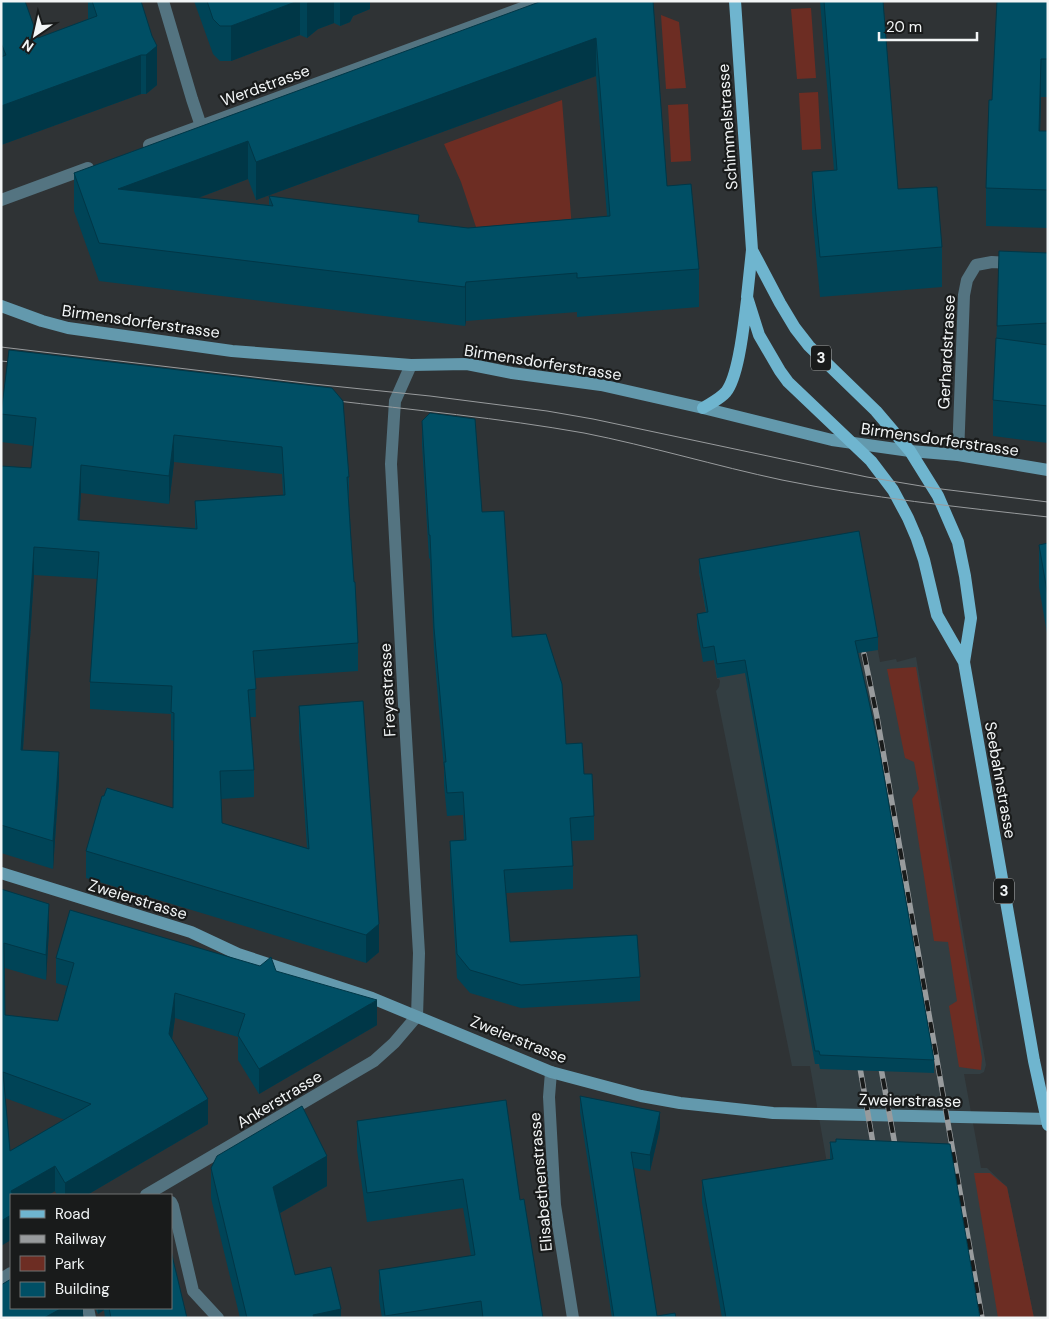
<svg xmlns="http://www.w3.org/2000/svg" width="1049" height="1319" font-family="'DM Sans',sans-serif">
<style>
.built{fill:#333e42}
.green{fill:#6d2d23}
.lines{fill:none;stroke-linecap:round;stroke-linejoin:round}
.street{stroke:#547481;stroke-width:12}
.secondary{stroke:#6399ad;stroke-width:12}
.primary{stroke:#6fb5cf;stroke-width:12}
.tram{stroke:#989b9d;stroke-width:1}
.rail-casing{stroke:#989b9d;stroke-width:5.5}
.rail{stroke:#191b1b;stroke-width:4;stroke-dasharray:11;stroke-linecap:butt}
.wall{fill:#004457;fill-rule:evenodd}
.shaded-wall{fill:#003747}
.building{fill:#004f65;stroke:#003747;fill-rule:evenodd}
.labels{text-anchor:middle;stroke-width:4.5;stroke-linejoin:round;paint-order:stroke}
.shield{fill:#191b1b;stroke:#b1b4b4;stroke-width:1}
.shield-label{font-size:15px;font-weight:bold;fill:#f2f5f6}
.street-label{font-size:16px;fill:#f2f5f6;stroke:#191b1b}
</style>
<rect width="100%" height="100%" fill="#2f3335"/>
<path class="built" d="M 859,545 L 880,662 L 896,659 L 897,662 L 916,657 L 986,1065 L 984,1072 L 980,1074 L 964,1074 L 979,1156 L 981,1168 L 987,1168 L 1007,1187 L 1034,1318 L 854,1318 L 810,1066 L 792,1066 L 716,691 L 719,687 L 720,681 L 719,679 L 717,679 L 699,573 Z"/>
<path class="green" d="M 811,8 L 816,78 L 797,79 L 791,9 Z
M 661,15 L 679,22 L 686,88 L 666,89 Z
M 818,92 L 821,149 L 802,150 L 799,93 Z
M 562,100 L 573,242 L 484,251 L 461,182 L 444,144 Z
M 688,104 L 691,161 L 671,162 L 668,105 Z
M 916,667 L 982,1058 L 981,1070 L 959,1067 L 949,1006 L 957,1001 L 948,942 L 934,941 L 912,799 L 919,789 L 914,762 L 905,758 L 887,669 Z
M 974,1173 L 990,1173 L 1007,1187 L 1034,1318 L 998,1318 Z"/>
<g class="lines">
<path class="street" d="M 163,1 L 192,99 L 201,126
M 149,145 L 541,1
M 1,200 L 88,168
M 958,455 L 964,295 L 967,280 L 976,265 L 992,262 L 1048,265
M 551,1072 L 549,1097 L 555,1205 L 573,1318
M 146,1195 L 374,1061 L 394,1043 L 417,1016 L 419,953 L 404,704 L 391,464 L 395,401 L 411,365
M 171,1202 L 173,1206 L 193,1291 L 218,1318
M 1,1279 L 11,1273
M 88,1308 L 90,1318"/>
<path class="secondary" d="M 1,306 L 42,321 L 68,328 L 232,351 L 411,365 L 467,364 L 512,373 L 601,385 L 703,408 L 832,440 L 910,451 L 958,455 L 1048,470
M 1,873 L 191,932 L 238,954 L 372,998 L 551,1072 L 641,1096 L 680,1103 L 773,1113 L 1048,1119"/>
<path class="primary" d="M 735,1 L 752,250 L 747,297 L 759,335 L 780,371 L 788,382 L 871,461 L 893,490 L 908,518 L 917,539 L 924,560 L 937,615 L 964,662
M 752,250 L 780,303 L 795,328 L 809,346 L 876,411 L 910,451 L 938,496 L 958,542 L 965,576 L 971,618 L 964,662 L 1034,1061 L 1048,1125
M 703,408 C 711,403 720,399 726,392 C 739,376 744,322 747,300"/>
<path class="tram" d="M 1,347 L 313,384 L 430,396 L 547,411 L 593,419 L 867,477 L 933,488 L 1048,502
M 1,361 L 21,363
M 329,400 C 414,410 499,418 584,433 C 650,446 716,466 782,480 C 870,498 959,507 1048,517"/>
<g class="rail-casing">
<path id="rail" d="M 864,654 L 877,717 L 982,1318
M 858,1056 L 875,1155
M 879,1057 L 897,1156"/>
</g>
<use href="#rail" class="rail"/>
</g>
<path class="wall" d="M 1,1 L 38,38 L 88,19 L 88,1 L 141,1 L 157,85 L 146,94 L 141,94 L 1,145 Z
M 194,1 L 370,1 L 370,9 L 353,16 L 350,22 L 340,26 L 334,23 L 318,29 L 307,38 L 300,35 L 231,61 L 220,61 L 213,54 Z
M 653,1 L 667,186 L 699,269 L 699,307 L 577,317 L 577,312 L 466,321 L 465,326 L 99,281 L 74,211 L 74,173 ZM 596,76 L 607,216 L 468,228 L 419,222 L 269,196 L 269,205 L 198,198 L 248,179 L 256,200 Z
M 820,1 L 883,1 L 898,189 L 942,247 L 942,287 L 820,297 L 812,212 L 812,172 L 834,170 Z
M 1048,1 L 1048,97 L 1041,97 L 1040,131 L 1048,131 L 1048,228 L 986,226 L 986,188 L 992,100 Z
M 1048,253 L 1048,443 L 993,436 L 993,400 L 997,326 Z
M 332,388 L 349,477 L 349,504 L 358,643 L 358,671 L 255,678 L 256,717 L 250,717 L 254,770 L 254,797 L 221,799 L 222,823 L 307,848 L 299,734 L 299,706 L 379,952 L 366,963 L 86,878 L 86,851 L 173,808 L 174,741 L 171,740 L 171,714 L 90,709 L 90,682 L 97,579 L 34,575 L 23,750 L 59,780 L 53,869 L 1,853 L 1,466 L 31,468 L 33,446 L 1,442 L 1,414 ZM 174,462 L 282,474 L 283,495 L 195,501 L 195,528 L 79,520 L 81,493 L 169,504 Z
M 422,421 L 482,512 L 512,637 L 566,744 L 584,774 L 594,816 L 594,840 L 572,841 L 573,866 L 573,889 L 506,893 L 510,942 L 640,977 L 640,1001 L 521,1008 L 470,993 L 457,978 L 450,865 L 450,841 L 464,841 L 463,815 L 447,816 L 444,785 L 444,769 L 434,651 L 430,559 L 429,558 L 422,445 Z
M 1048,543 L 1048,639 L 1039,587 L 1039,545 Z
M 699,559 L 878,637 L 878,650 L 858,653 L 934,1060 L 934,1073 L 820,1069 L 819,1064 L 815,1064 L 745,673 L 717,678 L 714,660 L 703,662 L 697,627 L 697,614 L 706,612 L 699,572 Z
M 1,889 L 49,929 L 46,980 L 5,968 L 5,1015 L 58,1021 L 67,986 L 56,983 L 56,958 L 276,971 L 377,1025 L 259,1094 L 238,1060 L 238,1037 L 175,1018 L 172,1039 L 208,1124 L 87,1195 L 57,1195 L 55,1191 L 48,1195 L 11,1195 L 1,1246 ZM 5,1098 L 65,1120 L 10,1151 Z
M 580,1096 L 660,1128 L 650,1171 L 634,1168 L 657,1316 L 676,1318 L 612,1318 L 580,1112 Z
M 357,1121 L 520,1200 L 543,1318 L 382,1318 L 379,1299 L 379,1270 L 471,1256 L 463,1208 L 367,1222 L 357,1150 Z
M 830,1142 L 980,1318 L 722,1318 L 702,1202 L 702,1180 L 830,1159 Z
M 211,1168 L 327,1186 L 280,1213 L 295,1275 L 341,1318 L 240,1318 L 211,1198 Z
M 95,1308 L 171,1308 L 187,1318 L 105,1318 L 104,1310 L 98,1314 Z"/>
<path class="shaded-wall" d="M 298,1 L 300,1 L 300,35 L 231,61 L 231,26 Z
M 309,1 L 334,1 L 334,23 L 318,29 L 307,38 L 307,3 Z
M 340,1 L 370,1 L 370,9 L 353,16 L 350,22 L 340,26 Z
M 596,38 L 596,76 L 256,200 L 256,162 Z
M 157,46 L 157,85 L 146,94 L 146,55 Z
M 141,55 L 141,94 L 1,145 L 1,106 Z
M 1041,59 L 1041,97 L 1039,169 L 1039,131 Z
M 248,141 L 248,179 L 118,228 L 118,189 Z
M 466,282 L 466,321 L 465,326 L 465,287 Z
M 174,435 L 174,462 L 169,504 L 169,476 Z
M 81,465 L 81,493 L 78,547 L 78,520 Z
M 34,547 L 34,575 L 21,778 L 21,750 Z
M 59,752 L 59,780 L 53,869 L 53,841 Z
M 49,904 L 49,929 L 46,980 L 46,955 Z
M 379,924 L 379,952 L 366,963 L 366,935 Z
M 175,993 L 175,1018 L 169,1060 L 169,1034 Z
M 377,1000 L 377,1025 L 259,1094 L 259,1069 Z
M 208,1099 L 208,1124 L 87,1195 L 65,1195 L 65,1183 Z
M 660,1112 L 660,1128 L 650,1171 L 650,1155 Z
M 327,1156 L 327,1186 L 273,1217 L 273,1187 Z
M 55,1166 L 55,1191 L 48,1195 L 11,1195 L 11,1240 L 1,1246 L 1,1221 L 11,1191 Z
M 62,1308 L 83,1308 L 83,1318 L 44,1318 Z
M 98,1308 L 104,1308 L 104,1310 L 98,1314 Z
M 341,1309 L 341,1318 L 313,1318 L 313,1315 Z"/>
<path class="building" d="M 1,1 L 25,1 L 38,38 L 97,16 L 92,1 L 141,1 L 152,36 L 157,46 L 146,55 L 141,55 L 1,106 L 1,57 L 6,55 L 1,43 Z
M 207,1 L 298,1 L 231,26 L 220,26 L 213,19 Z
M 542,1 L 653,1 L 667,186 L 691,184 L 699,269 L 577,278 L 577,273 L 466,282 L 465,287 L 99,243 L 74,173 ZM 596,38 L 610,216 L 468,228 L 418,222 L 419,215 L 269,196 L 273,206 L 118,189 L 248,141 L 256,162 Z
M 824,1 L 883,1 L 898,189 L 937,187 L 942,247 L 820,257 L 812,172 L 837,170 Z
M 997,1 L 1048,1 L 1048,59 L 1041,59 L 1039,131 L 1048,131 L 1048,190 L 986,188 L 989,100 L 992,100 Z
M 999,251 L 1048,253 L 1048,323 L 997,326 Z
M 996,338 L 1048,345 L 1048,406 L 993,400 Z
M 9,350 L 332,388 L 343,401 L 349,477 L 347,477 L 351,540 L 354,582 L 355,582 L 358,643 L 253,651 L 256,689 L 248,690 L 254,770 L 220,771 L 222,823 L 309,849 L 299,706 L 363,701 L 379,924 L 366,935 L 86,851 L 102,796 L 104,796 L 107,788 L 173,808 L 174,713 L 171,712 L 172,686 L 90,682 L 99,552 L 34,547 L 21,750 L 59,752 L 53,841 L 1,825 L 1,466 L 31,468 L 36,418 L 1,414 ZM 174,435 L 282,447 L 285,495 L 195,501 L 197,529 L 78,520 L 81,465 L 169,476 Z
M 430,413 L 475,419 L 482,512 L 504,511 L 512,637 L 546,634 L 562,684 L 566,744 L 582,743 L 584,774 L 592,774 L 594,816 L 570,818 L 573,866 L 504,870 L 510,942 L 637,935 L 640,977 L 521,985 L 470,970 L 457,954 L 450,841 L 466,840 L 463,792 L 447,793 L 444,762 L 446,762 L 434,628 L 430,535 L 429,535 L 422,421 Z
M 859,531 L 878,637 L 855,641 L 868,697 L 879,748 L 934,1060 L 820,1055 L 819,1051 L 815,1051 L 745,660 L 717,664 L 714,646 L 703,648 L 697,614 L 708,612 L 699,559 Z
M 1048,543 L 1048,597 L 1039,545 Z
M 1,889 L 49,904 L 46,955 L 4,943 L 5,1015 L 58,1021 L 74,963 L 56,958 L 70,910 L 260,966 L 271,957 L 276,971 L 377,1000 L 259,1069 L 238,1035 L 245,1014 L 175,993 L 169,1034 L 208,1099 L 65,1183 L 55,1166 L 11,1191 L 13,1195 L 11,1195 L 11,1215 L 1,1221 ZM 3,1072 L 91,1104 L 10,1151 Z
M 580,1096 L 660,1112 L 650,1155 L 631,1152 L 657,1316 L 675,1313 L 676,1318 L 614,1318 Z
M 506,1100 L 520,1200 L 524,1199 L 543,1318 L 483,1318 L 481,1301 L 385,1316 L 379,1270 L 475,1255 L 463,1179 L 367,1193 L 357,1121 Z
M 302,1106 L 327,1156 L 273,1187 L 295,1275 L 331,1267 L 341,1309 L 313,1315 L 314,1318 L 247,1318 L 211,1168 L 217,1156 Z
M 836,1139 L 950,1144 L 980,1318 L 726,1318 L 702,1180 L 833,1159 L 830,1142 L 836,1142 Z
M 171,1251 L 187,1318 L 111,1318 L 109,1308 L 171,1308 Z
M 11,1279 L 11,1308 L 62,1308 L 44,1318 L 1,1318 L 1,1285 Z"/>
<g class="labels">
<g class="shield">
<rect x="811" y="345.5" width="20" height="25" rx="4"/>
<rect x="994" y="878.5" width="20" height="25" rx="4"/>
</g>
<g class="shield-label">
<text x="821" y="363">3</text>
<text x="1004" y="896">3</text>
</g>
<g class="street-label">
<text transform="translate(265 85) rotate(-20)" y="6">Werdstrasse</text>
<text transform="translate(727 127) rotate(-94)" y="6">Schimmelstrasse</text>
<text transform="translate(141 321) rotate(8)" y="6">Birmensdorferstrasse</text>
<text transform="translate(946 352) rotate(-87)" y="6">Gerhardstrasse</text>
<text transform="translate(543 362) rotate(9)" y="6">Birmensdorferstrasse</text>
<text transform="translate(940 439) rotate(8)" y="6">Birmensdorferstrasse</text>
<text transform="translate(387 690) rotate(-93)" y="6">Freyastrasse</text>
<text transform="translate(1001 780) rotate(80)" y="6">Seebahnstrasse</text>
<text transform="translate(138 899) rotate(17)" y="6">Zweierstrasse</text>
<text transform="translate(519 1039) rotate(22)" y="6">Zweierstrasse</text>
<text transform="translate(279 1099) rotate(-31)" y="6">Ankerstrasse</text>
<text transform="translate(910 1100) rotate(1)" y="6">Zweierstrasse</text>
<text transform="translate(540 1182) rotate(-95)" y="6">Elisabethenstrasse</text>
</g>
</g>
<rect width="1049" height="1319" fill="none" stroke="#f2f5f6" stroke-width="5"/>
<rect x="10" y="1194" width="162" height="115" fill="#191b1b" stroke="#707273"/>
<rect x="20" y="1210" width="25" height="8" fill="#6fb5cf" stroke="#707273"/>
<text x="55" y="1219" font-size="15" fill="#f2f5f6">Road</text>
<rect x="20" y="1235" width="25" height="8" fill="#989b9d" stroke="#707273"/>
<text x="55" y="1244" font-size="15" fill="#f2f5f6">Railway</text>
<rect x="20" y="1256" width="25" height="15" fill="#6d2d23" stroke="#707273"/>
<text x="55" y="1269" font-size="15" fill="#f2f5f6">Park</text>
<rect x="20" y="1282" width="25" height="15" fill="#004f65" stroke="#707273"/>
<text x="55" y="1294" font-size="15" fill="#f2f5f6">Building</text>
<g transform="translate(35 35) rotate(214)" stroke="#191b1b" stroke-width="4" paint-order="stroke">
<path d="M0-4L9 19L0 12L-9 19Z" fill="#f2f5f6"/>
<text y="-8" font-size="14" font-weight="bold" text-anchor="middle" fill="#f2f5f6">N</text>
</g>
<path d="M879 32v8h98v-8" fill="none" stroke="#f2f5f6" stroke-width="2.5"/>
<text x="886" y="32" font-size="15" fill="#f2f5f6" stroke="#191b1b" stroke-width="4" paint-order="stroke">20 m</text>
</svg>
